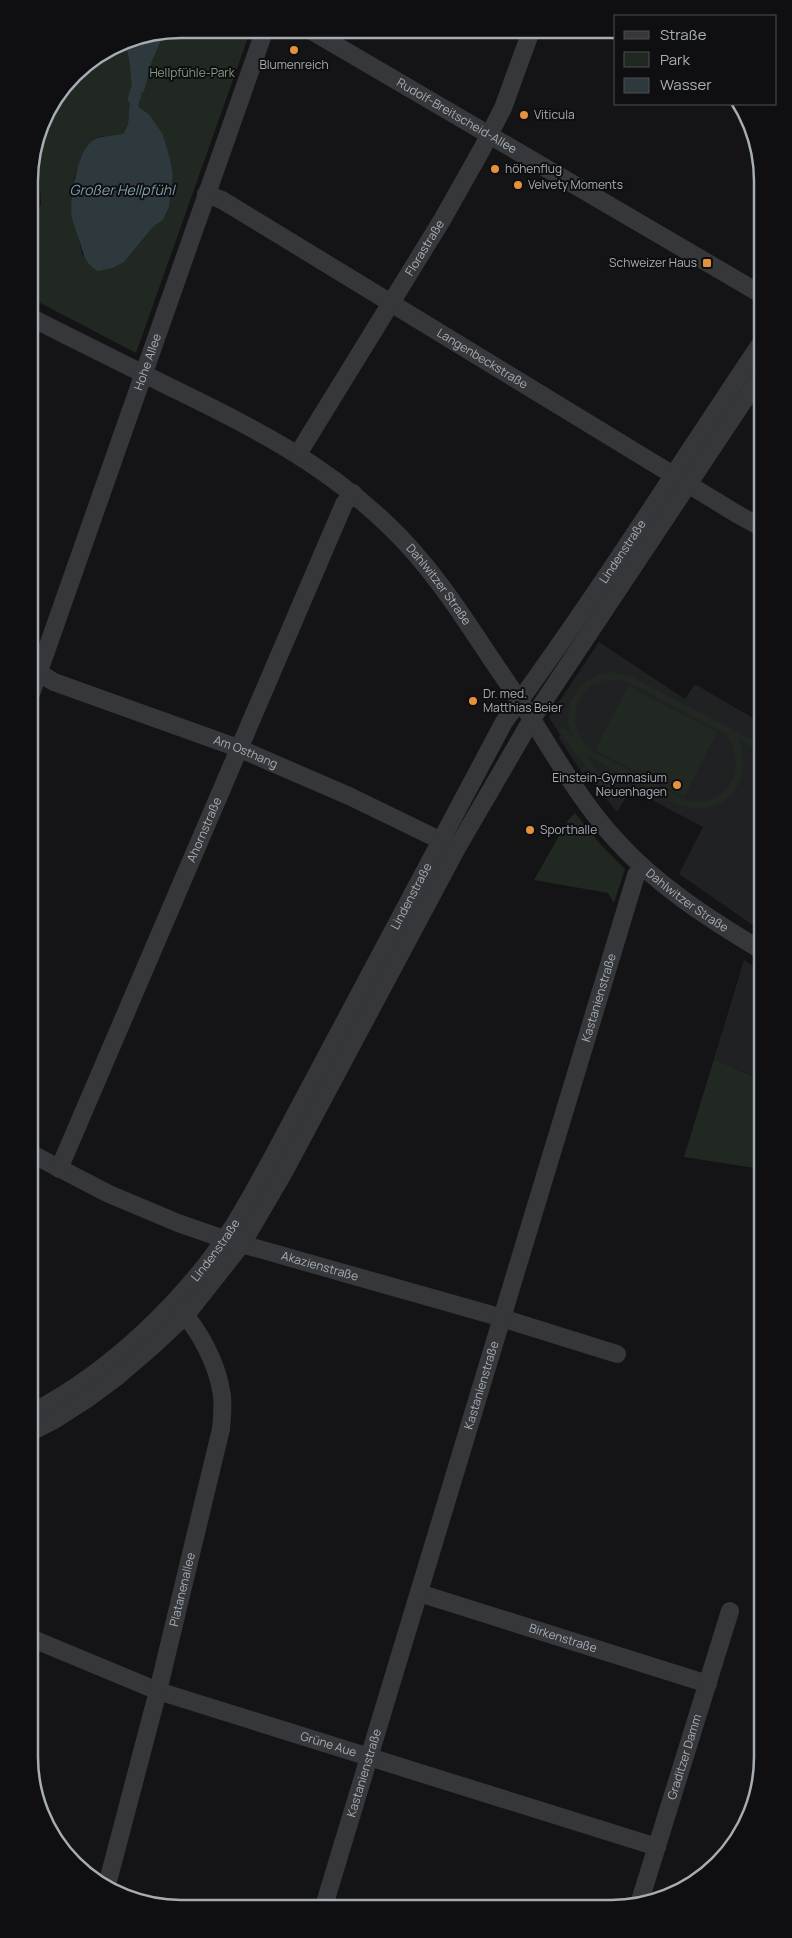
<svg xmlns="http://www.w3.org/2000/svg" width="792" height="1938" font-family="Manrope,sans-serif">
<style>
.built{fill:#202123}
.green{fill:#212821;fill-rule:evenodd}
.water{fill:#2e393d}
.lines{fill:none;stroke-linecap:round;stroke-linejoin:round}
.canal{stroke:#2e393d;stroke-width:12}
.minor{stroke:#35373a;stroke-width:18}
.poi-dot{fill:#e4923e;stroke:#0f0f11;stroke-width:2}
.labels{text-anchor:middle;stroke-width:4;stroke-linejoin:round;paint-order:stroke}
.poi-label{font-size:12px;fill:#a7adb5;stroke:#0f0f11;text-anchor:start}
.park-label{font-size:12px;fill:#829f7f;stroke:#0f0f11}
.street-label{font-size:12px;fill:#a7adb5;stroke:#0f0f11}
.water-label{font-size:14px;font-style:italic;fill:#809fae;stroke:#0f0f11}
.rim{fill:none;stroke:#a7adb5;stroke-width:2.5}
</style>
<rect width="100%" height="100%" fill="#141416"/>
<path class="built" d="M 599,642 L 685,699 L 695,684 L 758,721 L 760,719 L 760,930 L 679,874 L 703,827 L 631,789 L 617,812 L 585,772 L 582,773 L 559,738 L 560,735 L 549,717 Z
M 744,960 L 761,971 L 761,1080 L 714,1059 Z"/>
<path class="green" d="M 181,29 L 251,29 L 136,353 L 29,297 L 29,230 L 41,204 L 38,152 L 35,150 L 44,114 L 80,67 L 125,40 L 130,66 L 132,90 L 144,92 L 152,61 L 165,32 ZM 130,100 L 149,114 L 173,175 L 169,207 L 163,220 L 153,227 L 124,262 L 82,255 L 79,238 L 74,177 L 87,146 L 94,139 L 102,136 L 117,136 L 124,133 L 128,124 Z
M 611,672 L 632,677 L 760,744 L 760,751 L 738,739 C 745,757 746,774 735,790 C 725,804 708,811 691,808 C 678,806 665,797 653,791 C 630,779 607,767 585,754 L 607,785 L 610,784 L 619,795 L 611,801 L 559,731 L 564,727 L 572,736 C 559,705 580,676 611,672 ZM 608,680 L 626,681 L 726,734 C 750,768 727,812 684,799 L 592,751 L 582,741 L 575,724 L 577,703 L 586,690 L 593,684 Z
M 628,686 L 717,732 L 684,797 L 595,750 Z
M 575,813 L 602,846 L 625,869 L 614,903 L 608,893 L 534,880 L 568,820 Z
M 714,1059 L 761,1080 L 761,1169 L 684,1157 Z"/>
<path class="water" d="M 165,32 L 152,61 L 144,92 L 132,91 L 130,66 L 125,40 Z
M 130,99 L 138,99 L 139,107 L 149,114 L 163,135 L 170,159 L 173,175 L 169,207 L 163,220 L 153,227 L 124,262 L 112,268 L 98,271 C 83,263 83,250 78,236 C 76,230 73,224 72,217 C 69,201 77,156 89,144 C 99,133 112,138 124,133 L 128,124 Z"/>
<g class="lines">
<path class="canal" d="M 134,99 L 136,91"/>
<g class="minor">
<path id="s1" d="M 310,30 L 759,293"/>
<path id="s2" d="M 206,194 L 222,200 L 737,514 L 759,526"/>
<path id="s3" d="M 30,317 C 77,341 124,364 172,388 C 251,426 325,464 389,526 C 427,562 457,607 486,651 C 501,674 518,697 533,721 C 558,761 583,804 615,839 C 655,884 709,919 761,950"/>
<path id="s4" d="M 298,454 L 442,220 L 482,149 L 503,108 L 531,31"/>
<path id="s5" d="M 31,668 L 54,682 L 238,748 L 349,796 L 452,846"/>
<path id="s6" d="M 31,694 L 265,29"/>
<path id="s7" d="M 32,1154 L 109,1194 L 178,1223 L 224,1239 L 492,1315 L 617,1354"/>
<path id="s8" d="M 59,1169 L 344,504 L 353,493"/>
<path id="s9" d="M 33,1412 C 111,1371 186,1300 234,1225 C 247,1204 258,1183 270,1162 L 504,722 C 594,600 675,471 759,346"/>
<path d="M 33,1431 L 56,1419 L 87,1399 L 118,1376 L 154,1345 L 186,1315 L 242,1244 L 283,1174 L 457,848 L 532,719 L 759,378"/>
<path id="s10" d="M 419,1593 L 708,1684"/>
<path id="s11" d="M 33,1639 L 158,1691 L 657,1847"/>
<path id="s12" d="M 107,1885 L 158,1691 L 221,1429 C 222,1416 224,1403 221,1390 C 216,1361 199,1330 179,1308"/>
<path id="s13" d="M 639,1904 L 730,1611"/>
<path id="s14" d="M 324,1906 L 633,885 L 636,875 L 643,867"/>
</g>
</g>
<g class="poi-dot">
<circle cx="294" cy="50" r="5"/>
<circle cx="524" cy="115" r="5"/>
<circle cx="495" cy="169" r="5"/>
<circle cx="518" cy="185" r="5"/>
<rect x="702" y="258" width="10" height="10" rx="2.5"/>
<circle cx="473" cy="701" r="5"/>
<circle cx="677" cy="785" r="5"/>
<circle cx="530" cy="830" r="5"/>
</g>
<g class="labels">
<g class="poi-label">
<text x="294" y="69" text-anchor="middle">Blumenreich</text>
<text x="534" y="119">Viticula</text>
<text x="505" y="173">höhenflug</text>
<text x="528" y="189">Velvety Moments</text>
<text x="697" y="267" text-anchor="end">Schweizer Haus</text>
<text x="483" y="698">Dr. med.<tspan x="483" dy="14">Matthias Beier</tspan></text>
<text x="667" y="782" text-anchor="end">Einstein-Gymnasium<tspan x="667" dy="14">Neuenhagen</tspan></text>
<text x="540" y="834">Sporthalle</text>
</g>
<g class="park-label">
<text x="192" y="77">Hellpfühle-Park</text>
</g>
<g class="street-label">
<text dy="4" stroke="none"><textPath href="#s1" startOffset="170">Rudolf-Breitscheid-Allee</textPath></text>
<text dy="4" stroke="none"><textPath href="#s4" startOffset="242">Florastraße</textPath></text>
<text dy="4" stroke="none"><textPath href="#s2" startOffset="322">Langenbeckstraße</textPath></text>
<text dy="4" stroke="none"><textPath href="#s6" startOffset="352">Hohe Allee</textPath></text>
<text dy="4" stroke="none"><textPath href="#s9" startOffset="1056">Lindenstraße</textPath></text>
<text dy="4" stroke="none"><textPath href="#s3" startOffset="494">Dahlwitzer Straße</textPath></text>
<text dy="4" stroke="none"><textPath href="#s5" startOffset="231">Am Osthang</textPath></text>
<text dy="4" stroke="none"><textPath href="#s8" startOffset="369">Ahornstraße</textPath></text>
<text dy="4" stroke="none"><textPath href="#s9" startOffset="651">Lindenstraße</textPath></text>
<text dy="4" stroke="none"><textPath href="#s3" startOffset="899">Dahlwitzer Straße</textPath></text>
<text dy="4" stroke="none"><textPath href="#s14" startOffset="949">Kastanienstraße</textPath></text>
<text dy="4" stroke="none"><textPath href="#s9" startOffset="246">Lindenstraße</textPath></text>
<text dy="4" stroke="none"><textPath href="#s7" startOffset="310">Akazienstraße</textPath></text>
<text dy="4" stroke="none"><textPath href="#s14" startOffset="544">Kastanienstraße</textPath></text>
<text dy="4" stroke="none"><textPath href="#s12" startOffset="305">Platanenallee</textPath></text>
<text dy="4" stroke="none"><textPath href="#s10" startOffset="151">Birkenstraße</textPath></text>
<text dy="4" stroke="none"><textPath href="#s11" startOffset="314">Grüne Aue</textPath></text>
<text dy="4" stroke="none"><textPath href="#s13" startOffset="154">Graditzer Damm</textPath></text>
<text dy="4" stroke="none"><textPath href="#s14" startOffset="139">Kastanienstraße</textPath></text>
</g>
<g class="water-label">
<text x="122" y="195">Großer Hellpfühl</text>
</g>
</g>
<path d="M0 0H792V1938H0ZM181 38H611A143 143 0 0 1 754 181V1757A143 143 0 0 1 611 1900H181A143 143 0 0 1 38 1757V181A143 143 0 0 1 181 38Z" fill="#0f0f11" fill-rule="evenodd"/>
<path class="rim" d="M181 38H611A143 143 0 0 1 754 181V1757A143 143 0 0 1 611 1900H181A143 143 0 0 1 38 1757V181A143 143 0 0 1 181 38Z"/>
<rect x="614" y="15" width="162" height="90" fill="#0f0f11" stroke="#4c4e53"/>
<rect x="624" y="31" width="25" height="8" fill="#35373a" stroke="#4c4e53"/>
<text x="660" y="40" font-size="15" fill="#a7adb5">Straße</text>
<rect x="624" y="52" width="25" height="15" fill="#212821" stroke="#4c4e53"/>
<text x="660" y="65" font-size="15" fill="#a7adb5">Park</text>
<rect x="624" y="78" width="25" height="15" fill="#2e393d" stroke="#4c4e53"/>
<text x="660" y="90" font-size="15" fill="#a7adb5">Wasser</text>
</svg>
